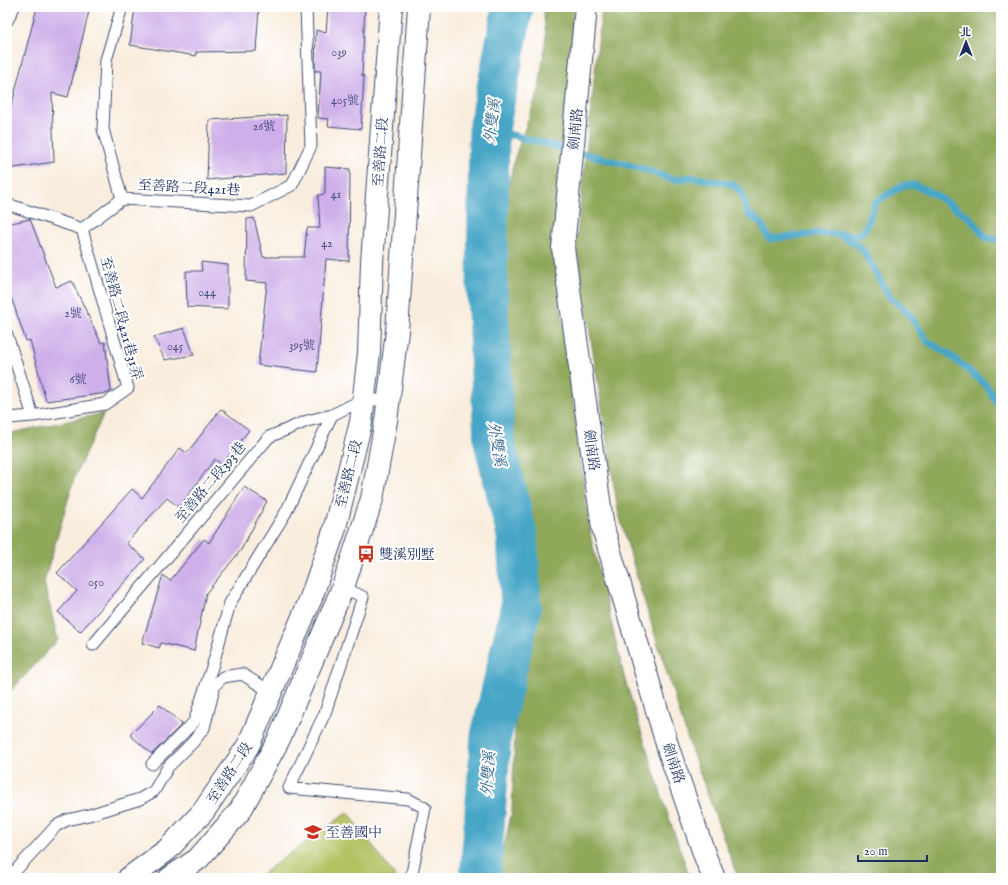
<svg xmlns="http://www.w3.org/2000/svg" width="1008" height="885" font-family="'IM FELL English','Noto Serif TC',serif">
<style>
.green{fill:#b4c264;stroke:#687861}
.forest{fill:#8fa85a;stroke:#556c5c}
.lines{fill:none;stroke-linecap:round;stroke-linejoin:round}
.stream{stroke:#47a6c6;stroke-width:7}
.river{stroke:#47a6c6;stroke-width:41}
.building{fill:#ceafe9}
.service-casing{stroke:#3c4c71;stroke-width:13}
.minor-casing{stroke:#3c4c71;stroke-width:24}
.tertiary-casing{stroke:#3c4c71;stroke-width:24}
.service{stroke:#fff;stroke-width:11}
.minor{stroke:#fff;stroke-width:22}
.tertiary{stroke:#fff;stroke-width:22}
.labels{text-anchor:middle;stroke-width:4;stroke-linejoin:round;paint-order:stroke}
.number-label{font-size:12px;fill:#484f81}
.street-label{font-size:14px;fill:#1b2f5e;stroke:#fff}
.poi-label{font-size:14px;fill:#1b2f5e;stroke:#fff;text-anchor:start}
.water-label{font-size:15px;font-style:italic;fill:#2d5f88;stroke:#fff}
</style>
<rect width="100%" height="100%" fill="#fff"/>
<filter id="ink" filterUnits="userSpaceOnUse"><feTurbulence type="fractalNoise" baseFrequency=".025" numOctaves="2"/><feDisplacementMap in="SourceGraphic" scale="8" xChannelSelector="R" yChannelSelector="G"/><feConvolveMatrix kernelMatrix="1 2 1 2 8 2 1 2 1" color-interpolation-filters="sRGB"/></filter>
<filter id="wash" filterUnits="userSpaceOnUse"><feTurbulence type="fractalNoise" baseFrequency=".012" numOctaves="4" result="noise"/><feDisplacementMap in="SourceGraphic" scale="16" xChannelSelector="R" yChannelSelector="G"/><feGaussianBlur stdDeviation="0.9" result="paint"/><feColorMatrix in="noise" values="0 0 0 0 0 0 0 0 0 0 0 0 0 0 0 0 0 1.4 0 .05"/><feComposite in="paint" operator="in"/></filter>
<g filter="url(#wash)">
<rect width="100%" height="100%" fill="#f9edde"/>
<path class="green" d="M 348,812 L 396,878 L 256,878 Z"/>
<path class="forest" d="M 543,7 L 574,7 L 566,119 L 553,245 L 578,439 L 591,538 L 625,680 L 665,806 L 690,878 L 497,878 L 512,811 L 516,700 L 529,635 L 531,555 L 508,410 L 502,345 L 503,211 L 515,157 L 539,89 L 546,36 Z
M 602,7 L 1001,7 L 1001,878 L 738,878 L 691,749 L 641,591 L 618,511 L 576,244 Z
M 104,413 L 75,476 L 44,582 L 58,640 L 7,695 L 7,434 Z"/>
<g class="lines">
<path class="stream" d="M 489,129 L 643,169 L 674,180 L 691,177 L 731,184 L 740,190 L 748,214 L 761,223 L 769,239 L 821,233 L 838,234 L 861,247 L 889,296 L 908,313 L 928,342 L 947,353 L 985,384 L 1001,408
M 840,234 L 860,235 L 866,228 L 875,202 L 904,185 L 915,185 L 932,193 L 970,218 L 986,238 L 1001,239"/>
<path class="river" d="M 480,878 L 491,736 L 521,607 L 517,535 L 494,441 L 487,286 L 489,129 L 513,7"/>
</g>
<g id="blocks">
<path class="building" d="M 37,7 L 90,7 L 68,97 L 52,93 L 54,162 L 7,169 L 7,107 L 11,107 Z
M 135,7 L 259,7 L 256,51 L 196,52 L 196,56 L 130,45 Z
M 328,7 L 365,7 L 362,76 L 364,76 L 361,129 L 328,126 L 329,119 L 318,118 L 321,71 L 315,71 L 316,30 L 326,33 Z
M 287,115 L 286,173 L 207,180 L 209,120 Z
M 325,167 L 350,169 L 349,261 L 326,259 L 317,372 L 258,365 L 267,283 L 246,281 L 247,219 L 254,218 L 263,257 L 304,257 L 307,228 L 320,228 L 318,195 L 325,194 Z
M 30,219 L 56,287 L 72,281 L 101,343 L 105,342 L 111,391 L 108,393 L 46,401 L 30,340 L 26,341 L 7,285 L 7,224 Z
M 201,262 L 228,265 L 228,309 L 187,307 L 186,271 L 202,271 Z
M 184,328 L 194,355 L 165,360 L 154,337 Z
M 221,409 L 249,430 L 222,465 L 215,459 L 179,507 L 167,498 L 126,543 L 145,559 L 80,632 L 58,612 L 77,591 L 57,573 L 132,489 L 142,498 L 180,448 L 187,453 Z
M 244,487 L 267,501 L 241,550 L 206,593 L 194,651 L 161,643 L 159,648 L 142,643 L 163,575 L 170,581 L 204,539 L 209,543 Z
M 160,705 L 182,724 L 152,754 L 130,735 Z"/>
</g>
</g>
<g filter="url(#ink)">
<use href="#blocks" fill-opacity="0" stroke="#3c4c71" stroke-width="1"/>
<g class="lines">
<g class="service-casing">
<path id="service" d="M 7,21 L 14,7
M 122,199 L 103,129 L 106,60 L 122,7
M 7,204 L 82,229 L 122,199 L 251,206 L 292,185 L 311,146 L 306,7
M 7,335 L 33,416
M 7,418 L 33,416 L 105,404 L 128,388 L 82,229
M 343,587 L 363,597 L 325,713 L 289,788 L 408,799 L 425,808 L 411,878
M 93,645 L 269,437 L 307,421 L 332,415 L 364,399 L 389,401
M 152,764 L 194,722 L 213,664 L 230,603 L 286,512 L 332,415
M 9,878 L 56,826 L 67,820 L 89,815 L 140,799 L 154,791 L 168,767 L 193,742 L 204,728 L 215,685 L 223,677 L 242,674 L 271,692"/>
</g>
<g class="minor-casing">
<path id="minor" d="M 586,7 L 563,248 L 603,528 L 669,751 L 706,859 L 714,878"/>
</g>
<g class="tertiary-casing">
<path id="tertiary" d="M 129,878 L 167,850 L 203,812 L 248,746 L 311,598 L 334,531 L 361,422 L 369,353 L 372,262 L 391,7
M 170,878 L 198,859 L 240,811 L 279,739 L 343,587 L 372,499 L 386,421 L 397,331 L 419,7"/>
</g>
<use href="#service" class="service"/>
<use href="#minor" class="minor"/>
<use href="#tertiary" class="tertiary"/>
</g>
</g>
<defs>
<g id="bus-bare" transform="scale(1.38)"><path d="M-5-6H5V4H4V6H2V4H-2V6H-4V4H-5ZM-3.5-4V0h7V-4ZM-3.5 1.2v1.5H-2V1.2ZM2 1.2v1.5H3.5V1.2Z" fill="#c8321e" stroke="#fff" stroke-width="2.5" paint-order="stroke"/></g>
<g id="school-bare" transform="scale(1.38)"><path d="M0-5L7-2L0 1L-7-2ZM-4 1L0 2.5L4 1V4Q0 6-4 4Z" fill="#c8321e" stroke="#fff" stroke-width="2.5" paint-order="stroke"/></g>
</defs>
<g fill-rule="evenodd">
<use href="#bus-bare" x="366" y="554"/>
<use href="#school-bare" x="313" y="832"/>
</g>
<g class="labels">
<g class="number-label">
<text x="339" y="56">039</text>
<text x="345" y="104">405號</text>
<text x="264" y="130">26號</text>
<text x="336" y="198">41</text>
<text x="327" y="247">42</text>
<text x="207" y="296">044</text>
<text x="73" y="317">2號</text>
<text x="302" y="349">395號</text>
<text x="175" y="350">045</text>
<text x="78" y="383">6號</text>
<text x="96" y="586">050</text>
</g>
<g class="street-label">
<text transform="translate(575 129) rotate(-84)" y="5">劍南路</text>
<text transform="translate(380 152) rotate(-86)" y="5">至善路二段</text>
<text transform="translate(189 187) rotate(3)" y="5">至善路二段421巷</text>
<text transform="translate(122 318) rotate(75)" y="5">至善路二段421巷31弄</text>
<text transform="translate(592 450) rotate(82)" y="5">劍南路</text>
<text transform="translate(348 474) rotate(-76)" y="5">至善路二段</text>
<text transform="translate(210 482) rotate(-50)" y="5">至善路二段393巷</text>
<text transform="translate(674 763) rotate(72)" y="5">劍南路</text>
<text transform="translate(229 773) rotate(-57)" y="5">至善路二段</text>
</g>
<g class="poi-label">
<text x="379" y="559">雙溪別墅</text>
<text x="326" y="837">至善國中</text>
</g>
<g class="water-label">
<text transform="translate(492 121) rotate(-83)" y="5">外雙溪</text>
<text transform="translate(497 444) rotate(81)" y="5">外雙溪</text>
<text transform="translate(488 774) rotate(-86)" y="5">外雙溪</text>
</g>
</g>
<rect width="1008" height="885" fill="none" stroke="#fff" stroke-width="24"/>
<g transform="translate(966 42)" stroke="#ffffff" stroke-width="3" paint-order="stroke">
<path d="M0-3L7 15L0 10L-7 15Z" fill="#1b2f5e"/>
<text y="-6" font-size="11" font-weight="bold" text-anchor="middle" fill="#1b2f5e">北</text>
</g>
<path d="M858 855v6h69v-6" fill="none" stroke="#1b2f5e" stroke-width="2"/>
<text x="864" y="855" font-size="12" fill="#1b2f5e" stroke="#ffffff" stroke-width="3" paint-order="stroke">20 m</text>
</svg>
